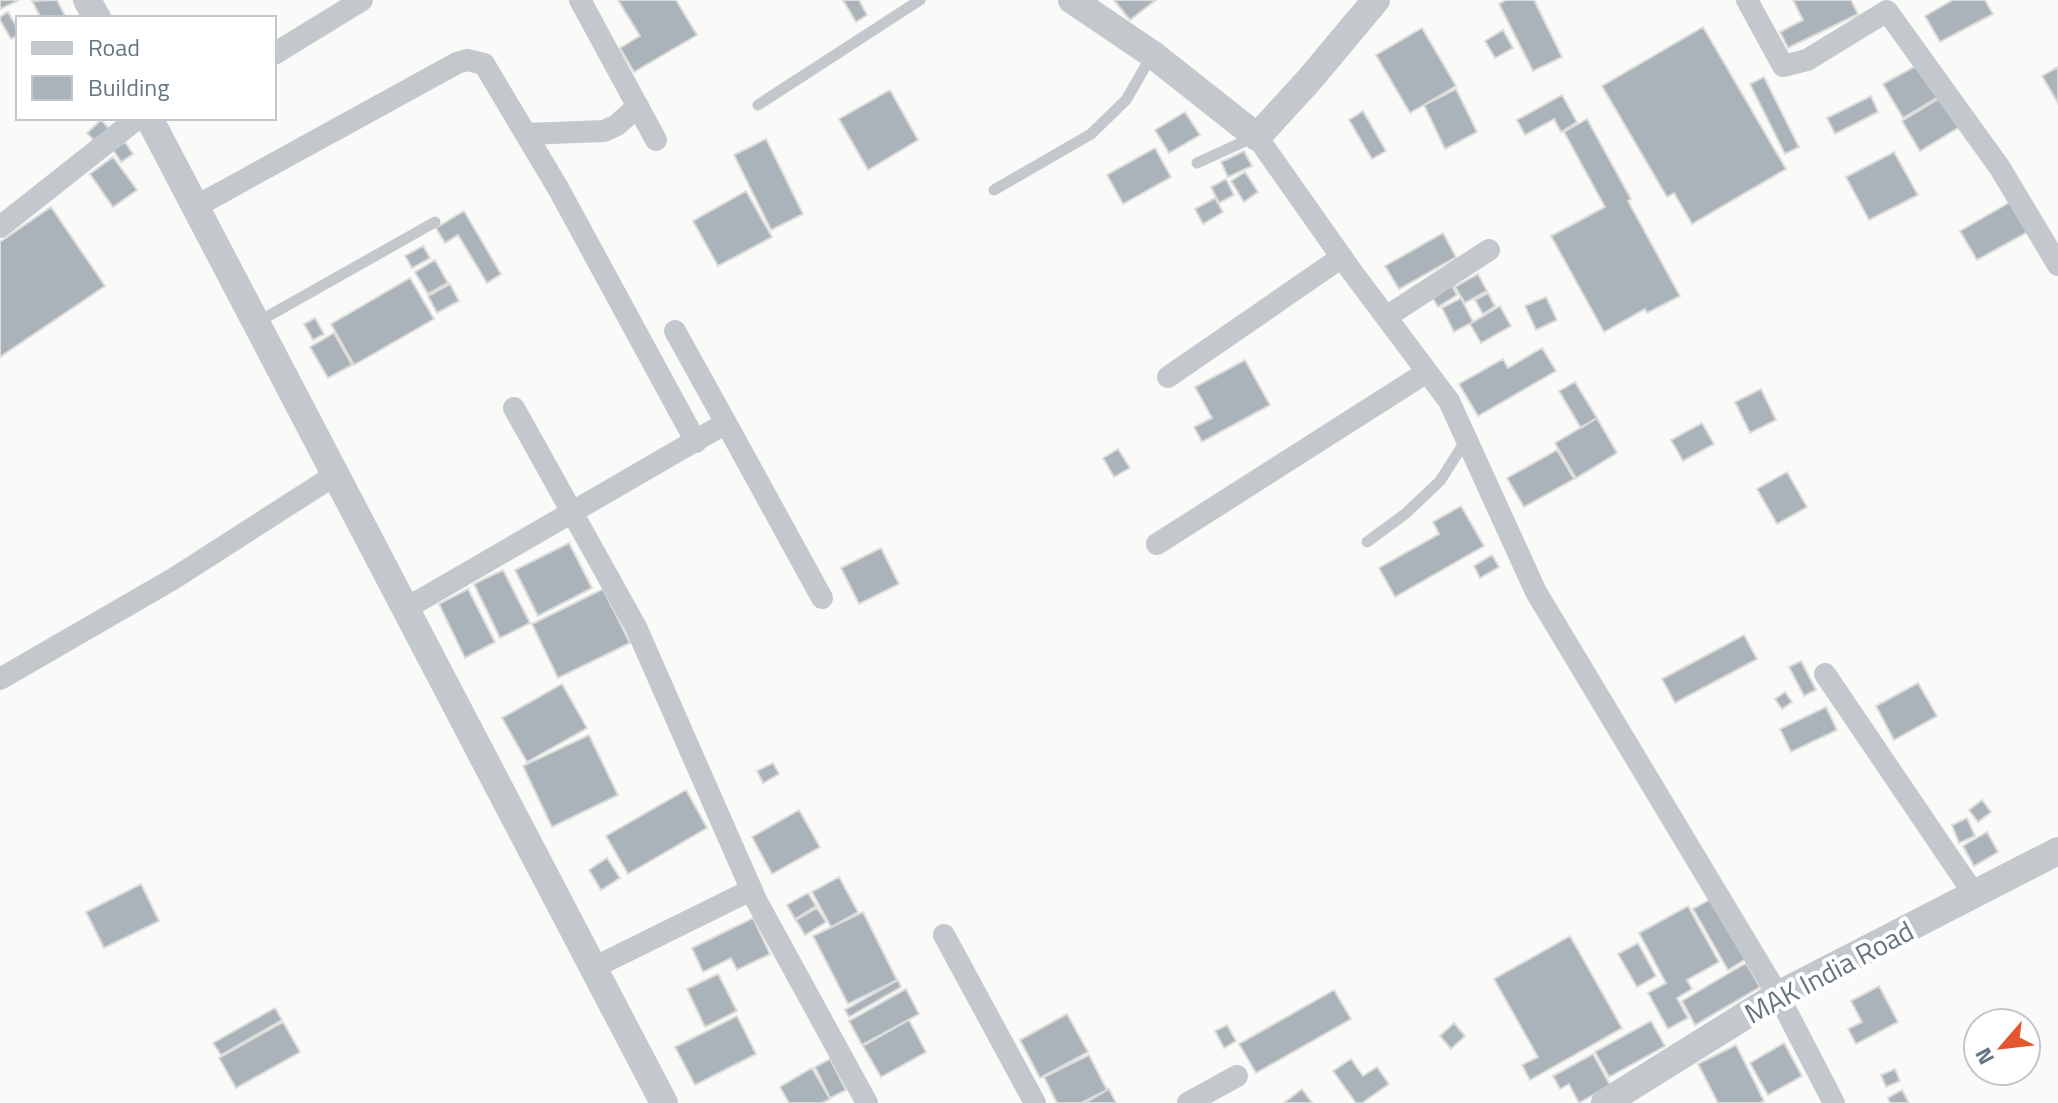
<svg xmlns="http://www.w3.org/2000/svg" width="2058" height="1103" font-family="'Titillium Web',sans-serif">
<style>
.building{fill:#aab3b9;stroke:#dcdcda;stroke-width:2}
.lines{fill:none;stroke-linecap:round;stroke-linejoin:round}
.service{stroke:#c3c8cc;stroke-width:11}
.minor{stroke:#c3c8cc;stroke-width:22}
.tertiary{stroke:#c3c8cc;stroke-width:28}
.labels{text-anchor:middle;stroke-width:8;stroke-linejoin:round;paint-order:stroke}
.street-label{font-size:28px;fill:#657683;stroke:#fff}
</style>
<rect width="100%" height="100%" fill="#fafaf8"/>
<path class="building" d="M 0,0 L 19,0 L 0,9 Z
M 57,0 L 66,18 L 36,18 L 40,16 L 32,1 Z
M 618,0 L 676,0 L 697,35 L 634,72 L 620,48 L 640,36 Z
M 843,0 L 859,0 L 867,15 L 856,22 Z
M 1114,0 L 1156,0 L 1130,20 Z
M 1506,0 L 1534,0 L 1562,57 L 1533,71 L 1499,4 Z
M 1793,0 L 1851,0 L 1858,14 L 1788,48 L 1780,32 L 1803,20 Z
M 1953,0 L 1985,0 L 1993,14 L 1940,42 L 1925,16 Z
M 8,12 L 18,29 L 18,35 L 11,39 L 0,20 L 0,17 Z
M 1703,27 L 1786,169 L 1692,224 L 1674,193 L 1667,197 L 1602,86 Z
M 1422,28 L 1456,86 L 1410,113 L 1376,55 Z
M 1503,30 L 1513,48 L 1495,58 L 1485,41 Z
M 1921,63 L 1940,96 L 1903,118 L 1883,84 Z
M 2058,67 L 2058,103 L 2042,76 Z
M 1764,77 L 1799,147 L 1785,154 L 1750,84 Z
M 1456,89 L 1477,132 L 1445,149 L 1424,105 Z
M 890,90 L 918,140 L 868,170 L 839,119 Z
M 1562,95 L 1577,122 L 1561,132 L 1554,119 L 1525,135 L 1517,120 Z
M 1871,96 L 1878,112 L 1835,134 L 1827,118 Z
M 1943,96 L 1961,126 L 1920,151 L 1902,121 Z
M 1363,111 L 1386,151 L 1372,159 L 1349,120 Z
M 1185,112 L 1200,135 L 1169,153 L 1155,130 Z
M 1587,119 L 1631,199 L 1628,201 L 1680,296 L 1647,313 L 1645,309 L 1604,332 L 1551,236 L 1605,207 L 1564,132 Z
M 101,120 L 112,132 L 98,145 L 87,133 Z
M 766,139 L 803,214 L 771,230 L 734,155 Z
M 125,142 L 133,154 L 121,162 L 113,150 Z
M 1155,148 L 1171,177 L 1123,204 L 1107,175 Z
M 1244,151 L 1252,166 L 1228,177 L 1221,162 Z
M 1894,152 L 1918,195 L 1869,220 L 1846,177 Z
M 113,157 L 137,190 L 113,207 L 90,174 Z
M 1245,172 L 1258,192 L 1244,202 L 1231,181 Z
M 1226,179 L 1234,195 L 1219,203 L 1211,187 Z
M 746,191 L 772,237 L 718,266 L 693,221 Z
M 1215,198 L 1223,212 L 1203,224 L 1195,209 Z
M 2012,201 L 2029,231 L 1977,260 L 1960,231 Z
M 51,207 L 105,286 L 0,357 L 0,242 Z
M 464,211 L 501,274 L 487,283 L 458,235 L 445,243 L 436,228 Z
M 1443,233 L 1456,257 L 1399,289 L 1385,266 Z
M 423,246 L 430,258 L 412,268 L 405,256 Z
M 435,260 L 448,283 L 428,294 L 415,272 Z
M 1478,274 L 1487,291 L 1465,303 L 1455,287 Z
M 410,278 L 434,319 L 354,365 L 331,324 Z
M 1449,281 L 1457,295 L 1438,307 L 1430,293 Z
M 450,284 L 459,301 L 437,313 L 428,296 Z
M 1488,293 L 1495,306 L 1483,314 L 1475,300 Z
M 1546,297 L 1557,320 L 1536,330 L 1525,306 Z
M 1461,298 L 1473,322 L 1454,332 L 1442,308 Z
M 1500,306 L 1511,326 L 1481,343 L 1470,324 Z
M 315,318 L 324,334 L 313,340 L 304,324 Z
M 334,333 L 352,365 L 328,378 L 310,347 Z
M 1542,348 L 1556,371 L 1478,416 L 1459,384 L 1503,359 L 1508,368 Z
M 1245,360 L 1270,405 L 1202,442 L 1194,427 L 1212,418 L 1195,387 Z
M 1575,382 L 1597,418 L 1581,428 L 1559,391 Z
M 1761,389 L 1776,420 L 1750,433 L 1735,402 Z
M 1597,418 L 1617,453 L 1576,478 L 1555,443 Z
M 1702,423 L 1714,444 L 1683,461 L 1671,440 Z
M 1118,449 L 1130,468 L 1114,477 L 1103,458 Z
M 1557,450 L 1574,479 L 1524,507 L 1507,478 Z
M 1787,472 L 1807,507 L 1777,524 L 1757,489 Z
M 1461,506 L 1484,546 L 1395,597 L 1379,568 L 1439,534 L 1433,522 Z
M 569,543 L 592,588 L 538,616 L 515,570 Z
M 881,548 L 899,584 L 859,604 L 841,568 Z
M 1492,555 L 1499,567 L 1480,578 L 1474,566 Z
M 503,570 L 530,623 L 500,638 L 474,584 Z
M 468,589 L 495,642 L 465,658 L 439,604 Z
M 603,589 L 630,643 L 558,678 L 532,624 Z
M 1744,635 L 1757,659 L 1675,703 L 1662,679 Z
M 1801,661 L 1816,690 L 1804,696 L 1789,667 Z
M 1918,683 L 1937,716 L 1894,740 L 1876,706 Z
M 562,684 L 587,728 L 527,762 L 502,718 Z
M 1785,692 L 1792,702 L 1782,709 L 1775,699 Z
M 1826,707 L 1837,730 L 1791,752 L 1780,729 Z
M 589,735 L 618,795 L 552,827 L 523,766 Z
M 773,763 L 779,774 L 763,783 L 757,771 Z
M 686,790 L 707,828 L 628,874 L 606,836 Z
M 1982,800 L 1991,812 L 1978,822 L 1969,810 Z
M 799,810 L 820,847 L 772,874 L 752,837 Z
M 1967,818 L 1975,836 L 1959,843 L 1952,825 Z
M 1987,832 L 1998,852 L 1974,866 L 1963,846 Z
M 607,858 L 620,878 L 601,890 L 589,870 Z
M 839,877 L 858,912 L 831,927 L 812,892 Z
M 141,884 L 159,921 L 104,948 L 86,912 Z
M 808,893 L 816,906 L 795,919 L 787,905 Z
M 1711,899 L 1746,959 L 1728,970 L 1693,909 Z
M 1688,906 L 1719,962 L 1687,980 L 1692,989 L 1677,998 L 1688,1018 L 1668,1029 L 1648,993 L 1666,983 L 1639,933 Z
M 817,908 L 826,922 L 805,935 L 796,920 Z
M 863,912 L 897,980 L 848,1004 L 813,936 Z
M 753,918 L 770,954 L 737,970 L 731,958 L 703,972 L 692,948 Z
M 1570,936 L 1622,1028 L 1530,1080 L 1522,1065 L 1538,1057 L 1494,979 Z
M 1638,943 L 1656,976 L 1637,987 L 1618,954 Z
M 1746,963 L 1760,987 L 1695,1025 L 1682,1001 Z
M 718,974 L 737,1011 L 705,1027 L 687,989 Z
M 898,980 L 901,987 L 849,1017 L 845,1010 Z
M 1879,986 L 1898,1022 L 1856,1044 L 1848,1029 L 1862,1022 L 1851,1001 Z
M 906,989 L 919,1014 L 862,1045 L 849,1021 Z
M 1334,990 L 1351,1019 L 1256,1073 L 1239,1044 Z
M 275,1008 L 282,1020 L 221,1055 L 213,1043 Z
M 1067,1014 L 1088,1052 L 1040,1078 L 1020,1040 Z
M 737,1016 L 756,1054 L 695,1085 L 675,1047 Z
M 909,1020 L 926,1052 L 881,1077 L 863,1046 Z
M 1651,1021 L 1665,1046 L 1609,1077 L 1595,1052 Z
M 283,1022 L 300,1052 L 236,1088 L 219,1058 Z
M 1454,1023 L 1465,1036 L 1451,1049 L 1440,1036 Z
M 1227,1025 L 1236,1041 L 1224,1048 L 1215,1031 Z
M 1784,1043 L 1802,1076 L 1768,1095 L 1750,1063 Z
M 1736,1045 L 1764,1101 L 1759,1103 L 1718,1103 L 1698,1064 Z
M 1593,1054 L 1610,1085 L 1579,1103 L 1569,1084 L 1560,1089 L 1553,1076 Z
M 1089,1055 L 1107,1090 L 1081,1103 L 1057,1103 L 1044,1077 Z
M 830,1059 L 846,1090 L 830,1098 L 815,1067 Z
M 1351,1059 L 1363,1076 L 1377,1067 L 1389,1084 L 1362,1103 L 1356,1103 L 1333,1071 Z
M 812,1068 L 830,1099 L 822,1103 L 789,1103 L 780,1087 Z
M 1895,1069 L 1900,1081 L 1886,1087 L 1881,1075 Z
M 1109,1089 L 1116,1103 L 1085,1103 Z
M 1302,1089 L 1312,1103 L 1284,1103 Z
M 1902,1090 L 1909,1103 L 1890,1103 L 1888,1098 Z"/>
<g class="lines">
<path class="service" d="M 758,105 L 920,0
M 1197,163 L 1243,142 L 1248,133
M 994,190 L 1091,134 L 1126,100 L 1152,55
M 256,323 L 435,222
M 1367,542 L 1405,514 L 1440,481 L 1466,440"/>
<path class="minor" d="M 580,0 L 656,140
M 1747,0 L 1783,66 L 1807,60 L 1887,11 L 2000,168 L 2058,265
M 274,54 L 362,0
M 526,134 L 604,131 L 617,125 L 638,106
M 1257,137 L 1350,269 L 1449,401 L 1536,592 L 1778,995 L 1834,1103
M 195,207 L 457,63 L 467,60 L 484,64 L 558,188 L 696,442
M 0,227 L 138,118
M 1386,317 L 1489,250
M 675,331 L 726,423
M 1168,377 L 1342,257
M 514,408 L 636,627 L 756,900 L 867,1103
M 1157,544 L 1427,372
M 405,609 L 726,423 L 822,598
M 1825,674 L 1974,894
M 0,679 L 173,579 L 335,475
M 944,935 L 1035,1103
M 593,968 L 751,890
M 1188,1103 L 1237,1076"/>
<path class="tertiary" d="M 87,0 L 97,18
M 1072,0 L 1152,54 L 1257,137 L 1310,79 L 1376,0
M 149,118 L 664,1103
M 1605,1103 L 1778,995 L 2058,851"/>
</g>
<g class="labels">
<g class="street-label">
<text transform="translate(1829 972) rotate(-28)" y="10">MAK India Road</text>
</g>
</g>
<rect x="16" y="16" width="260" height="104" fill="#ffffff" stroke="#c1c8cd" stroke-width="2"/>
<rect x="32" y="42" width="40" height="12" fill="#c3c8cc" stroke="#c1c8cd" stroke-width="2"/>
<text x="88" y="56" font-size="24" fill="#657683">Road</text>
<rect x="32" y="76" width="40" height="24" fill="#aab3b9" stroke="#c1c8cd" stroke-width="2"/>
<text x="88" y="96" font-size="24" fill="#657683">Building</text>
<g transform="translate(2002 1047) rotate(242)"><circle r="38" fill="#ffffff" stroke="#c1c8cd" stroke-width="2"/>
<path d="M0-6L14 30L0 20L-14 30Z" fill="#e4572e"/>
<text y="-12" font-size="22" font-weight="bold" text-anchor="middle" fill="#657683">N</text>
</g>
</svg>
